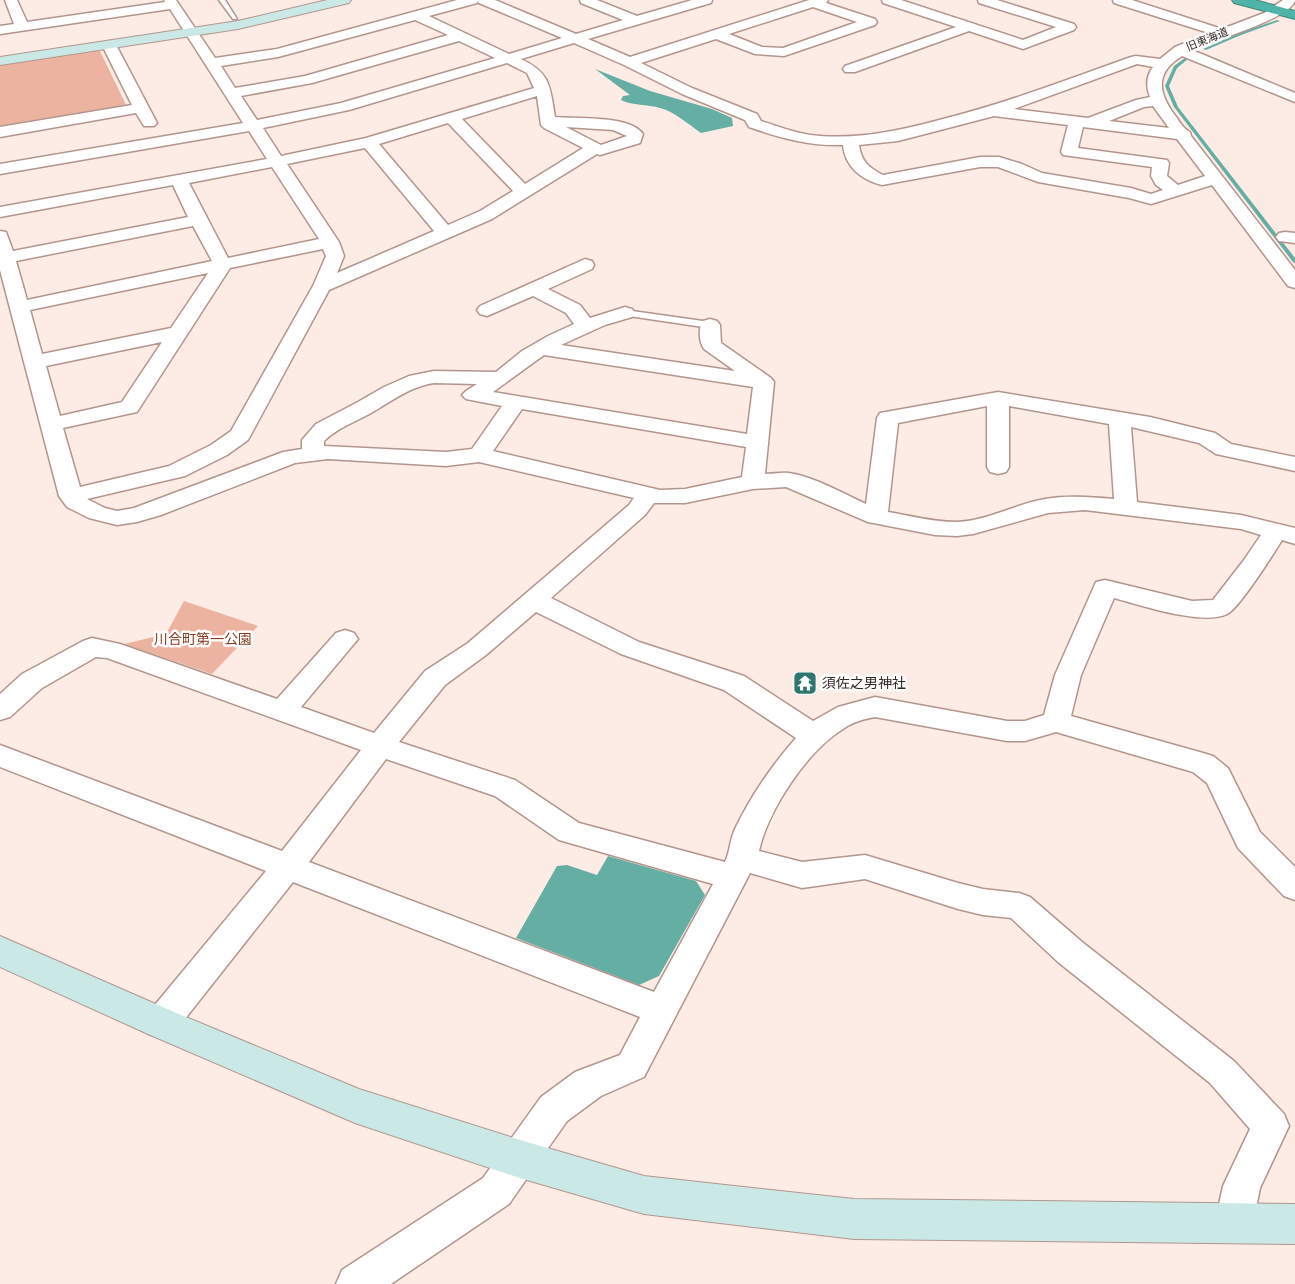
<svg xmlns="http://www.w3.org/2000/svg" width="1295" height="1284" font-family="Helvetica,'Noto Sans JP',sans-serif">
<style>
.green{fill:#ecb4a0}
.water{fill:#64aea4}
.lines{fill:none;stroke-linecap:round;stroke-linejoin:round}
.stream{fill:#64aea4;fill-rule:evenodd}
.lane-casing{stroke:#b2968d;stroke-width:3}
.street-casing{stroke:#b2968d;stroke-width:3}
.secondary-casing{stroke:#b2968d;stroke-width:2}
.highway-casing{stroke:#46847a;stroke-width:2}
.lane{fill:#fff;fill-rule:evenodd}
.street{fill:#fff;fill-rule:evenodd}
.secondary{fill:#cae8e5;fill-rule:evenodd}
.highway{fill:#4fb4a8;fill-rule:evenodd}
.labels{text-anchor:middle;stroke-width:5;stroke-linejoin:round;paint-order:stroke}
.far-street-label{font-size:11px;fill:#352a26;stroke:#fdfdfd}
.park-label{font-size:14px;fill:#863f24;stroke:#fdfdfd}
.poi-label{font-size:14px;fill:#352a26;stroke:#fdfdfd;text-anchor:start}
</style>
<rect width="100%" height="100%" fill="#fdebe5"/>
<path class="green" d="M 99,49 L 128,109 L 0,129 L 0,64 Z
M 184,601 L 258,626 L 212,674 L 124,644 L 166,634 Z"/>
<path class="water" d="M 595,69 L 650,91 L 712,109 L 732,118 L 733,126 L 701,133 C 688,124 675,112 660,108 C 647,104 633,106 621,100 L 623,96 L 630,95 Z
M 608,856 L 696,881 L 705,895 L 659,976 L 639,985 L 516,938 L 557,866 L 567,865 L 597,875 Z"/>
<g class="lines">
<path class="stream" d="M 1277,20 L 1280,21 L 1241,35 L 1206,50 L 1203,49 L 1239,33 Z
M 1185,58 L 1188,59 L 1177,68 L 1169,86 L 1178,107 L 1295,258 L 1295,263 L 1293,262 L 1174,107 L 1165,86 L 1174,66 Z"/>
<g class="lane-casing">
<path id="lane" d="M 219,0 L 225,0 L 237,19 L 233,19 Z
M 625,310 L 710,322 L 715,325 L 710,328 L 622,315 L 620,313 Z"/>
</g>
<g class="street-casing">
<path id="street" d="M 5,0 L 17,0 L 27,22 L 165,2 L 164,0 L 176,0 L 215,58 L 277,49 L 457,0 L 495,0 L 576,34 L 623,20 L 581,3 L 580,0 L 597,0 L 637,16 L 692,0 L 712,0 L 711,3 L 588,39 L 630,57 L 809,0 L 828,0 L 826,3 L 875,19 L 877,22 L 875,25 L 784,56 L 755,54 L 716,39 L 641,63 L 692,88 L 757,114 L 761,121 C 780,127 800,135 820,136 C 862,139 903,130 943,119 C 1007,103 1069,79 1131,57 L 1136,56 L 1160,59 L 1175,47 L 1209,33 L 1114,3 L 1113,0 L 1132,0 L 1222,29 L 1264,13 L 1283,0 L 1295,0 C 1293,18 1210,41 1192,50 L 1295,93 L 1295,102 L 1182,56 C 1154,73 1158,94 1177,118 C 1180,123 1184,129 1190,132 L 1191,136 L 1295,270 L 1295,288 L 1288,286 L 1212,185 L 1151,204 L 1129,198 L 1038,182 L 998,167 L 980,167 L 882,185 C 862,180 845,167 843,145 C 809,146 780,138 749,127 L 745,120 L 682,94 L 624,65 L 574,43 L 521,59 C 551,73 550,87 555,117 C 576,119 630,115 643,134 L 640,143 L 600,155 L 597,154 L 492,219 L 329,290 L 248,440 L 227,455 L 185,476 L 87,499 L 105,508 L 117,511 L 134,508 L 283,452 L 302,449 L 302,440 L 316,424 L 358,402 L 384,387 L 409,376 L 434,371 L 496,372 L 522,351 L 548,336 L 574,324 L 566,313 L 533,296 L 487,316 L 480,314 L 477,310 L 480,306 L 585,259 L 592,261 L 594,265 L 592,269 L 548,289 L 580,305 L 590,318 L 625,307 L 632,309 L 635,313 L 632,317 L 605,325 L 561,345 L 735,371 L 704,349 C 699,342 698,328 703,321 L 710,319 L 717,321 L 720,325 L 721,343 L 771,378 L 774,382 L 765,474 C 773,474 781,472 789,473 C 815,477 842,493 866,504 L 877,418 L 880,413 L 998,392 L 1150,417 L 1215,433 L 1231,444 L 1295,457 L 1295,471 L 1216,454 L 1199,443 L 1131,427 L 1137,502 L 1241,515 L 1295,528 L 1295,544 L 1282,540 C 1274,553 1238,610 1227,614 C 1202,626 1141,605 1114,598 L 1081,675 L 1071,716 L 1203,753 L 1213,756 L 1228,768 L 1260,832 L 1295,867 L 1295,900 L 1284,896 L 1238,848 L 1207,783 L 1193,772 L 1056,732 L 1025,741 L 1007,741 L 875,717 C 864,719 852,722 843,729 C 807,751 768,810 759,851 L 802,862 L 865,855 L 958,883 L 983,889 L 1019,893 L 1030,897 L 1082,942 L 1234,1061 L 1284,1114 L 1289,1126 L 1260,1188 L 1253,1223 L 1248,1237 L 1234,1242 L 1220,1237 L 1215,1223 L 1223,1186 L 1250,1129 L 1210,1083 L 1058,962 L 1011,918 L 983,915 L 958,909 L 865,879 L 802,888 L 750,873 L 644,1077 L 601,1096 L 567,1121 L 509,1204 L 391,1284 L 336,1284 L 342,1270 L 483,1178 L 541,1097 L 575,1072 L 620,1055 L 640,1017 L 293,882 L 173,1034 L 161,1038 L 149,1034 L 144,1023 L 149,1012 L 266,871 L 0,767 L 0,745 L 282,851 L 361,750 L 107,658 L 96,657 L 42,688 L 10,717 L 0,720 L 0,694 L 22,674 L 83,641 L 92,638 L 120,644 L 277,699 L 336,633 L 345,630 L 354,633 L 358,639 L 301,707 L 374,733 L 425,671 L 468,643 L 629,505 L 634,498 L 479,462 L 446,466 L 328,459 L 295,463 L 161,515 L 137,522 L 117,525 L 89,518 L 67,507 L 59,496 L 0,270 L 0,231 L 6,232 L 13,251 L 188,217 L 173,185 L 0,217 L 0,207 L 267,159 L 249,131 L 0,174 L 0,164 L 243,123 L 170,9 L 0,34 L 0,26 L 14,24 ZM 478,1 L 479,3 L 562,38 L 509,54 L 429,16 L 477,3 ZM 813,7 L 857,22 L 783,48 L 762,47 L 729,34 ZM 415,20 L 448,35 L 305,76 L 235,88 L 221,66 L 278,57 ZM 459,41 L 495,58 L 341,103 L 257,120 L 241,96 L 312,83 ZM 507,63 L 527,73 L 534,88 L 366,138 L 281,156 L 263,128 L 349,110 ZM 1137,64 L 1153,67 C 1146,76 1146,87 1150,97 L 1136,100 L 1088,118 L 1014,109 ZM 537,96 L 541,125 L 544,128 L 583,148 L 525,184 L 462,119 ZM 1153,106 L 1169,128 L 1109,121 L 1144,107 ZM 994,116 L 1068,125 L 1061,152 L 1063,155 L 1152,167 L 1151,176 L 1156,185 L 1163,190 L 1151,194 L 1131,188 L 1042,173 L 1022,164 L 999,157 L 980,157 L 883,175 C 869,168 861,161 859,145 L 898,141 ZM 448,123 L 513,191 L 480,211 L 448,225 L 379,144 ZM 566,127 L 613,130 L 627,136 L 601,145 ZM 1083,127 L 1177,139 L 1205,176 L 1178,185 L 1167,176 L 1169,163 L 1167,160 L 1078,148 ZM 365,148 L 434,231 L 337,273 L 344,256 L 339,242 L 287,164 ZM 272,167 L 319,239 L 228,258 L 189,183 ZM 193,226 L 212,261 L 27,300 L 16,261 ZM 323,249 L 326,256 L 313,286 L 231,431 L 211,445 L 169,466 L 80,487 L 63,428 L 137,412 L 230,268 ZM 208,273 L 171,328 L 42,354 L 30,310 ZM 162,342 L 122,402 L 60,416 L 46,366 ZM 544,355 L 753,387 L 747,434 L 493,392 ZM 434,383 L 477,384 L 466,391 L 462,395 L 466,399 L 502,406 L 472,449 L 446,452 L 324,446 L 324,441 C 337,428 355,422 371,413 C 392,401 409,387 434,383 ZM 987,406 L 987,467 L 990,472 L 998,474 L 1006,472 L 1009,467 L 1009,406 L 1109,424 L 1114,499 C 1091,497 1068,495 1045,499 C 1015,504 988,521 956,522 C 934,522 911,516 888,512 L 898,423 ZM 522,409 L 746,447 L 742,477 L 685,489 L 660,490 L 493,451 ZM 786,487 L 868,522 L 935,535 L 957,536 L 973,534 L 1048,513 L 1085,510 L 1241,529 L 1261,535 L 1244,560 L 1213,600 L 1192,601 L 1105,580 L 1096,582 L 1055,675 L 1044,715 L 1025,721 L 1007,721 L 875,697 L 838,707 L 813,721 L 744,676 L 639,642 L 551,598 L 645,515 L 654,503 L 685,503 L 753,489 ZM 536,612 L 621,654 L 724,690 L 796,738 C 772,765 751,796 735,829 C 730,839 730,852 725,862 L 579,823 L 515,780 L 399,742 L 445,685 L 486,655 ZM 386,759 L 495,796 L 559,840 L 713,884 L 654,992 L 309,862 Z
M 882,0 L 901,0 L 1023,40 L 1056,27 L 979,3 L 978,0 L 997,0 L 1074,24 L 1076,27 L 1074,30 L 1023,49 L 969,31 L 855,72 L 845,72 L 843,69 L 845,66 L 956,27 L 883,3 Z
M 109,41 L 116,45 L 157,123 L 154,126 L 144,126 L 136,113 L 0,137 L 0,127 L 132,105 L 102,45 Z
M 1285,232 L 1295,233 L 1295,243 L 1279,241 L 1276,237 L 1279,233 Z"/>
</g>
<g class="secondary-casing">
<path id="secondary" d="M 327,0 L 351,0 L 349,3 L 238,29 L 0,65 L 0,57 L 238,21 Z
M 0,936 L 174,1012 L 359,1089 L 520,1140 L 644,1176 L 854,1199 L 1295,1204 L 1295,1244 L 854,1239 L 644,1214 L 520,1178 L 355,1123 L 148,1034 L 0,967 Z"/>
</g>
<g class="highway-casing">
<path id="highway" d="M 1232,0 L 1255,0 L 1295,11 L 1295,19 L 1234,3 Z"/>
</g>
<use href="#lane" class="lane"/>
<use href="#street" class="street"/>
<use href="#secondary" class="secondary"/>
<use href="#highway" class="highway"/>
</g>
<defs>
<g id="temple-square" transform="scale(1.25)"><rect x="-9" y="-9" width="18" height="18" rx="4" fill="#2f766e" stroke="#fdfdfd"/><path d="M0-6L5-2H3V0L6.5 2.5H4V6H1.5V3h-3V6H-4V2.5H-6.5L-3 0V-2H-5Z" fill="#fff"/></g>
</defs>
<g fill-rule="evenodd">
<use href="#temple-square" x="805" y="683"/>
</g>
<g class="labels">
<g class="far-street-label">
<text transform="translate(1207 39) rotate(-22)" y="4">旧東海道</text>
</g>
<g class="park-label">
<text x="203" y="644">川合町第一公園</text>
</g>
<g class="poi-label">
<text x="822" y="688">須佐之男神社</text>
</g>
</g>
</svg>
